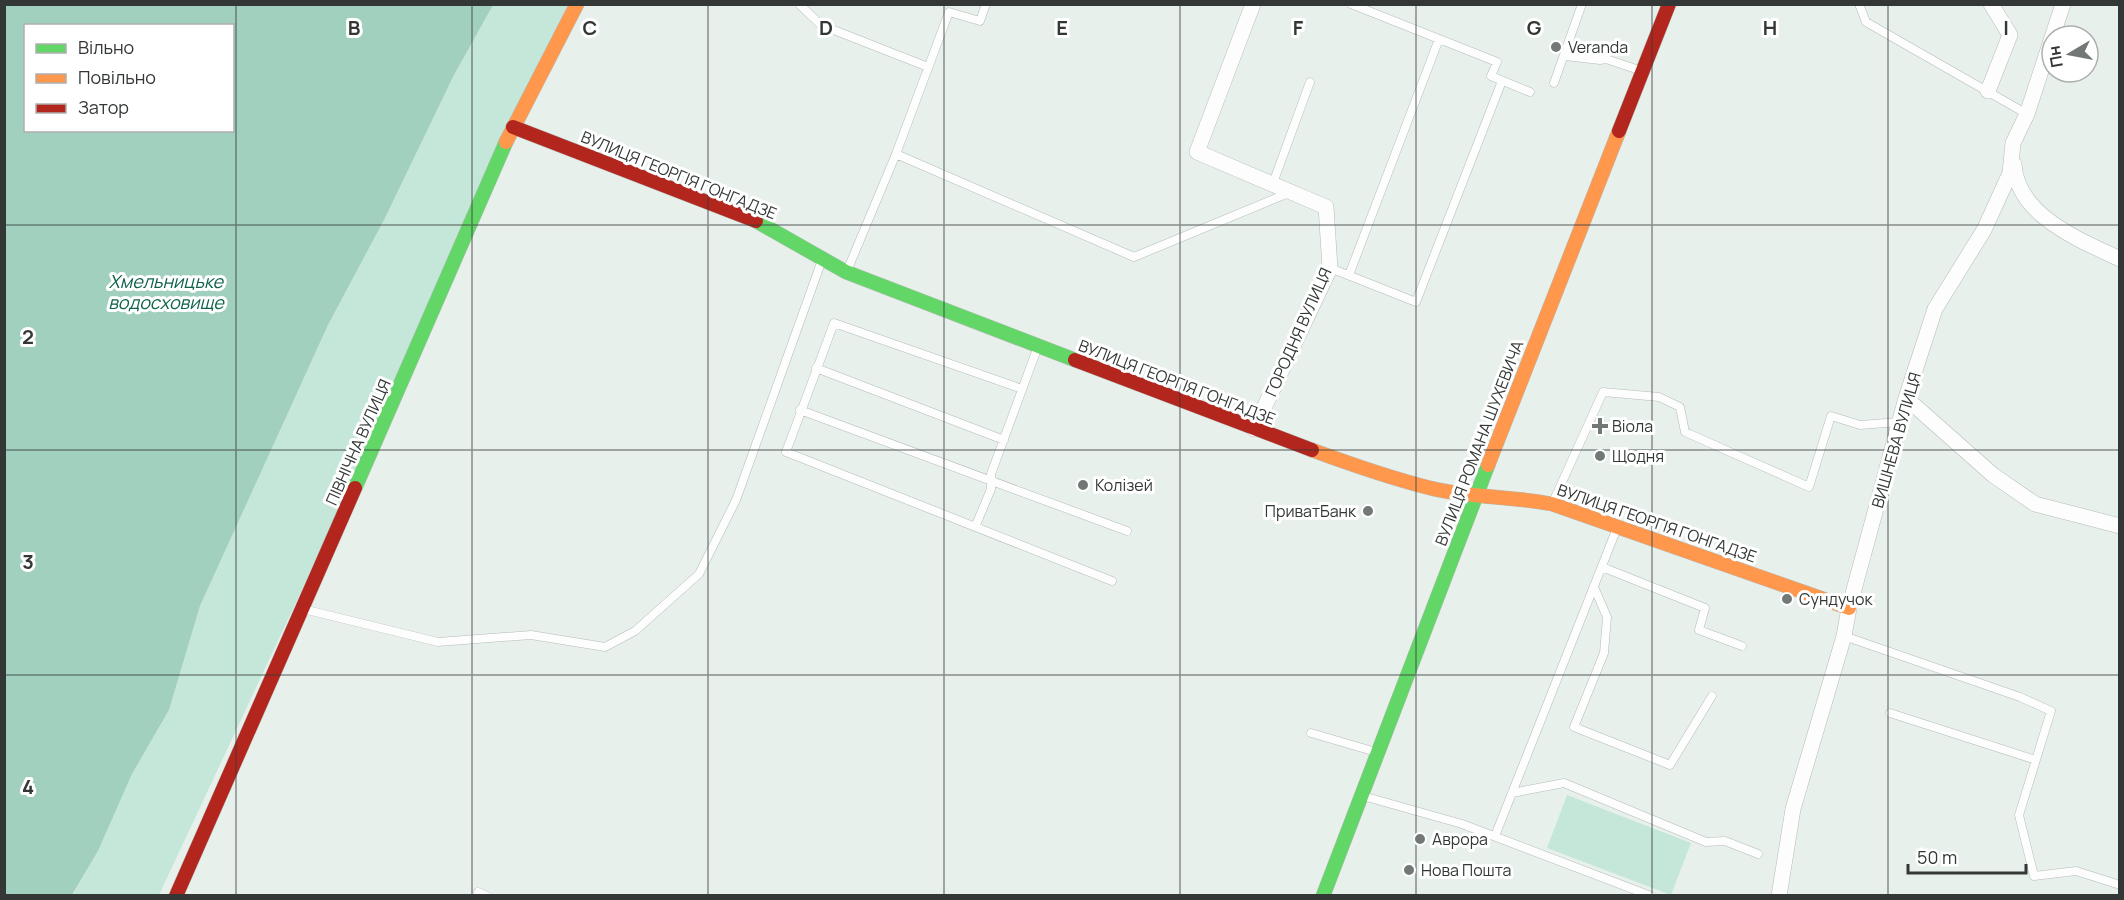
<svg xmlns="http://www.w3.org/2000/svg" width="2124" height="900" font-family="Manrope,sans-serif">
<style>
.green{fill:#c5e7d9}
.water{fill:#a1d0be;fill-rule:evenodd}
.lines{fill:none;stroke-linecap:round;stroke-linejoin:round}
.lane-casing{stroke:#b5bbb8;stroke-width:9}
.street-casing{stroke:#b5bbb8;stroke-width:16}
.fast-casing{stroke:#b5bbb8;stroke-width:15}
.slow-casing{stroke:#b5bbb8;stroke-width:15}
.jam-casing{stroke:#b5bbb8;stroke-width:15}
.lane{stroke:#fcfdfc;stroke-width:8}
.street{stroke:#fcfdfc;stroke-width:15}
.fast{stroke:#63d668;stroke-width:14}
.slow{stroke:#ff974d;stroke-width:14}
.jam{stroke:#b3261e;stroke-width:14}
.grid{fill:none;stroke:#333836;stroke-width:1.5;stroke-opacity:0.55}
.poi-dot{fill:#727876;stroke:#fff;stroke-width:2}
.labels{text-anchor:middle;stroke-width:6;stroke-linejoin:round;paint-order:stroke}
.poi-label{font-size:16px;fill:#333836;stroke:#fff;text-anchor:start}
.street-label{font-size:16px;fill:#333836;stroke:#fff}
.water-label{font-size:18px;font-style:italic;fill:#0f634b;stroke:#fff}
.grid-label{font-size:20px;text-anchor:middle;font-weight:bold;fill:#333836;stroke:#fff;stroke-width:6;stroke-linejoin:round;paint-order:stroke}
</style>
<rect width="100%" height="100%" fill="#e8f0ec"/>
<path class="green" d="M 493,5 L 568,5 L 298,598 L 159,895 L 72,896 L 98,851 L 132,774 L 169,710 L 200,606 L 328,325 L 384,220 L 454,75 Z
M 1567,795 L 1691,843 L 1671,895 L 1547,848 Z"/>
<path class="water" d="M 5,4 L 493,5 L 454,75 L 384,220 L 328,325 L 200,606 L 169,710 L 132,774 L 98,851 L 72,895 L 5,895 ZM 26,26 L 232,26 L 232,130 L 26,130 Z"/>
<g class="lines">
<g class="lane-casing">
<path id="lane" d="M 799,4 L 821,25 L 928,67
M 1351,4 L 1497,62 L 1491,76 L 1530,92
M 1859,4 L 1866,22 L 2027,114
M 1565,56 L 1600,60 L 1606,59 L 1642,71
M 1554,83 L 1582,4
M 896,154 L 1134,257 L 1291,192
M 1273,183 L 1310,82
M 1330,268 L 1416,302 L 1502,81
M 847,271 L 896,154 L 949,12 L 980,21 L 986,4
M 1349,275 L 1439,39
M 816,368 L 1004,440
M 1022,389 L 834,323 L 786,452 L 1112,581
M 800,410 L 1127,531
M 1553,502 L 1603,392 L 1659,397 L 1680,407 L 1685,432 L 1809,487 L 1831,416 L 1860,425 L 1900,422
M 976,525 L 991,489 L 991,474 L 1037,349
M 1602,567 L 1705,608 L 1699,630 L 1742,646
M 1594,587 L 1607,617 L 1604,653 L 1574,727 L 1670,765 L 1712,696
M 303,609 L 438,642 L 531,635 L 605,647 L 635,631 L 699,574 L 736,500 L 822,260
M 1844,636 L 2020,697 L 2051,711 L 2019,815 L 2034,876 L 2076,871 L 2120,885
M 1890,713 L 2036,760
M 1311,733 L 1376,752
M 1512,793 L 1564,783 L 1706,842 L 1725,841 L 1758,854
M 1363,796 L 1462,824 L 1651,896
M 1495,836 L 1617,528
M 478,892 L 487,896"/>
</g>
<g class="street-casing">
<path id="street" d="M 1253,4 L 1197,152 L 1326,207 L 1330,268 L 1254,429
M 1988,91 L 2010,35 L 1991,4
M 2014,164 C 2017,216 2080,240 2120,259
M 1906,398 L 1993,475 L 2035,504 L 2120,526
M 1779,896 L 1793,809 L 1844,636 L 1849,608 L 1906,398 L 1935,309 L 1984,230 L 2010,173 L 2013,143 L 2027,114 L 2063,4"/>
</g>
<g class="fast-casing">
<path id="fast" d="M 756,221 L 846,272 L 1075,360
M 355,488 L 506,142
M 1323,896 L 1488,465"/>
</g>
<g class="slow-casing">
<path id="slow" d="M 506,142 L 577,4
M 1312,450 C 1350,464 1390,478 1430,488 C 1470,498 1511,496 1552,504 L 1849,608
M 1488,465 L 1619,131"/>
</g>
<g class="jam-casing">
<path id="jam" d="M 513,127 L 756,221
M 1619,131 L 1669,4
M 1075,360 L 1312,450
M 176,896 L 355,488"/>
</g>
<use href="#lane" class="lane"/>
<use href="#street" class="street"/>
<use href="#fast" class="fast"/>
<use href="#slow" class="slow"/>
<use href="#jam" class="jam"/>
</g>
<path class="grid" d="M 236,4 L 236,896M 472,4 L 472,896M 708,4 L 708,896M 944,4 L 944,896M 1180,4 L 1180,896M 1416,4 L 1416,896M 1652,4 L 1652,896M 1888,4 L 1888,896M 4,225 L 2120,225M 4,450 L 2120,450M 4,675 L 2120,675"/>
<g class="poi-dot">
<circle cx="1556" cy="47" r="6"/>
<path d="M1597 417h6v6h6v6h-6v6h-6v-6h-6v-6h6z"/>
<circle cx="1600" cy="456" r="6"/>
<circle cx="1083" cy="485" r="6"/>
<circle cx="1368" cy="511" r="6"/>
<circle cx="1787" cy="599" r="6"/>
<circle cx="1420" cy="839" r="6"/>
<circle cx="1409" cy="870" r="6"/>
</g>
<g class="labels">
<g class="poi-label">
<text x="1568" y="53">Veranda</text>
<text x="1612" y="432">Віола</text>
<text x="1612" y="462">Щодня</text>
<text x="1095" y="491">Колізей</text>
<text x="1356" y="517" text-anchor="end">ПриватБанк</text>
<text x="1799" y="605">Сундучок</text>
<text x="1432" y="845">Аврора</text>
<text x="1421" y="876">Нова Пошта</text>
</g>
<g class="street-label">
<text transform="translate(679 175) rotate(22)" y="6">ВУЛИЦЯ ГЕОРГІЯ ГОНГАДЗЕ</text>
<text transform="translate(1298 332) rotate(-66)" y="6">ГОРОДНЯ ВУЛИЦЯ</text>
<text transform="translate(1177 382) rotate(21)" y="6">ВУЛИЦЯ ГЕОРГІЯ ГОНГАДЗЕ</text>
<text transform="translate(1896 440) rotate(-74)" y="6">ВИШНЕВА ВУЛИЦЯ</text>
<text transform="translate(358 442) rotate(-66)" y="6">ПІВНІЧНА ВУЛИЦЯ</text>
<text transform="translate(1479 443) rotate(-69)" y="6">ВУЛИЦЯ РОМАНА ШУХЕВИЧА</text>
<text transform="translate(1657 523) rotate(19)" y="6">ВУЛИЦЯ ГЕОРГІЯ ГОНГАДЗЕ</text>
</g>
<g class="water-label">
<text x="166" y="288">Хмельницьке<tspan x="166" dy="21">водосховище</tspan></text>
</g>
</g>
<g class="grid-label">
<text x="354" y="35">B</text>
<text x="590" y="35">C</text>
<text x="826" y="35">D</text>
<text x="1062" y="35">E</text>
<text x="1298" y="35">F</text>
<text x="1534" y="35">G</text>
<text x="1770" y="35">H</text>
<text x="2006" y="35">I</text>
<text x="28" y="344">2</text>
<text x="28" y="569">3</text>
<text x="28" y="794">4</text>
</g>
<rect width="2124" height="900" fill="none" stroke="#333836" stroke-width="12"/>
<rect x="24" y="24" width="210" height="108" fill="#ffffff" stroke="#adafaf" stroke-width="1.5"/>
<rect x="36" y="44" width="30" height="9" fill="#63d668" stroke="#adafaf" stroke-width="1.5"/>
<text x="78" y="54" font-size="18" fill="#333836">Вільно</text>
<rect x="36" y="74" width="30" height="9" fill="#ff974d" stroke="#adafaf" stroke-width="1.5"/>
<text x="78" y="84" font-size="18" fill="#333836">Повільно</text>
<rect x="36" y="104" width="30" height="9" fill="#b3261e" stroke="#adafaf" stroke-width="1.5"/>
<text x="78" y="114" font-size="18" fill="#333836">Затор</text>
<g transform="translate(2070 54) rotate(260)"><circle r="28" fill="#ffffff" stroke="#adafaf" stroke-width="1.5"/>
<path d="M0-4.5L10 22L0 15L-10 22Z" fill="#727876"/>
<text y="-9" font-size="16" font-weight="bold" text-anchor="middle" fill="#333836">Пн</text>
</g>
<path d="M1908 864v9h118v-9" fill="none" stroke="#333836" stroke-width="3"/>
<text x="1917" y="864" font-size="18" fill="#333836" stroke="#ffffff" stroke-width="4.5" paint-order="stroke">50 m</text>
</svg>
